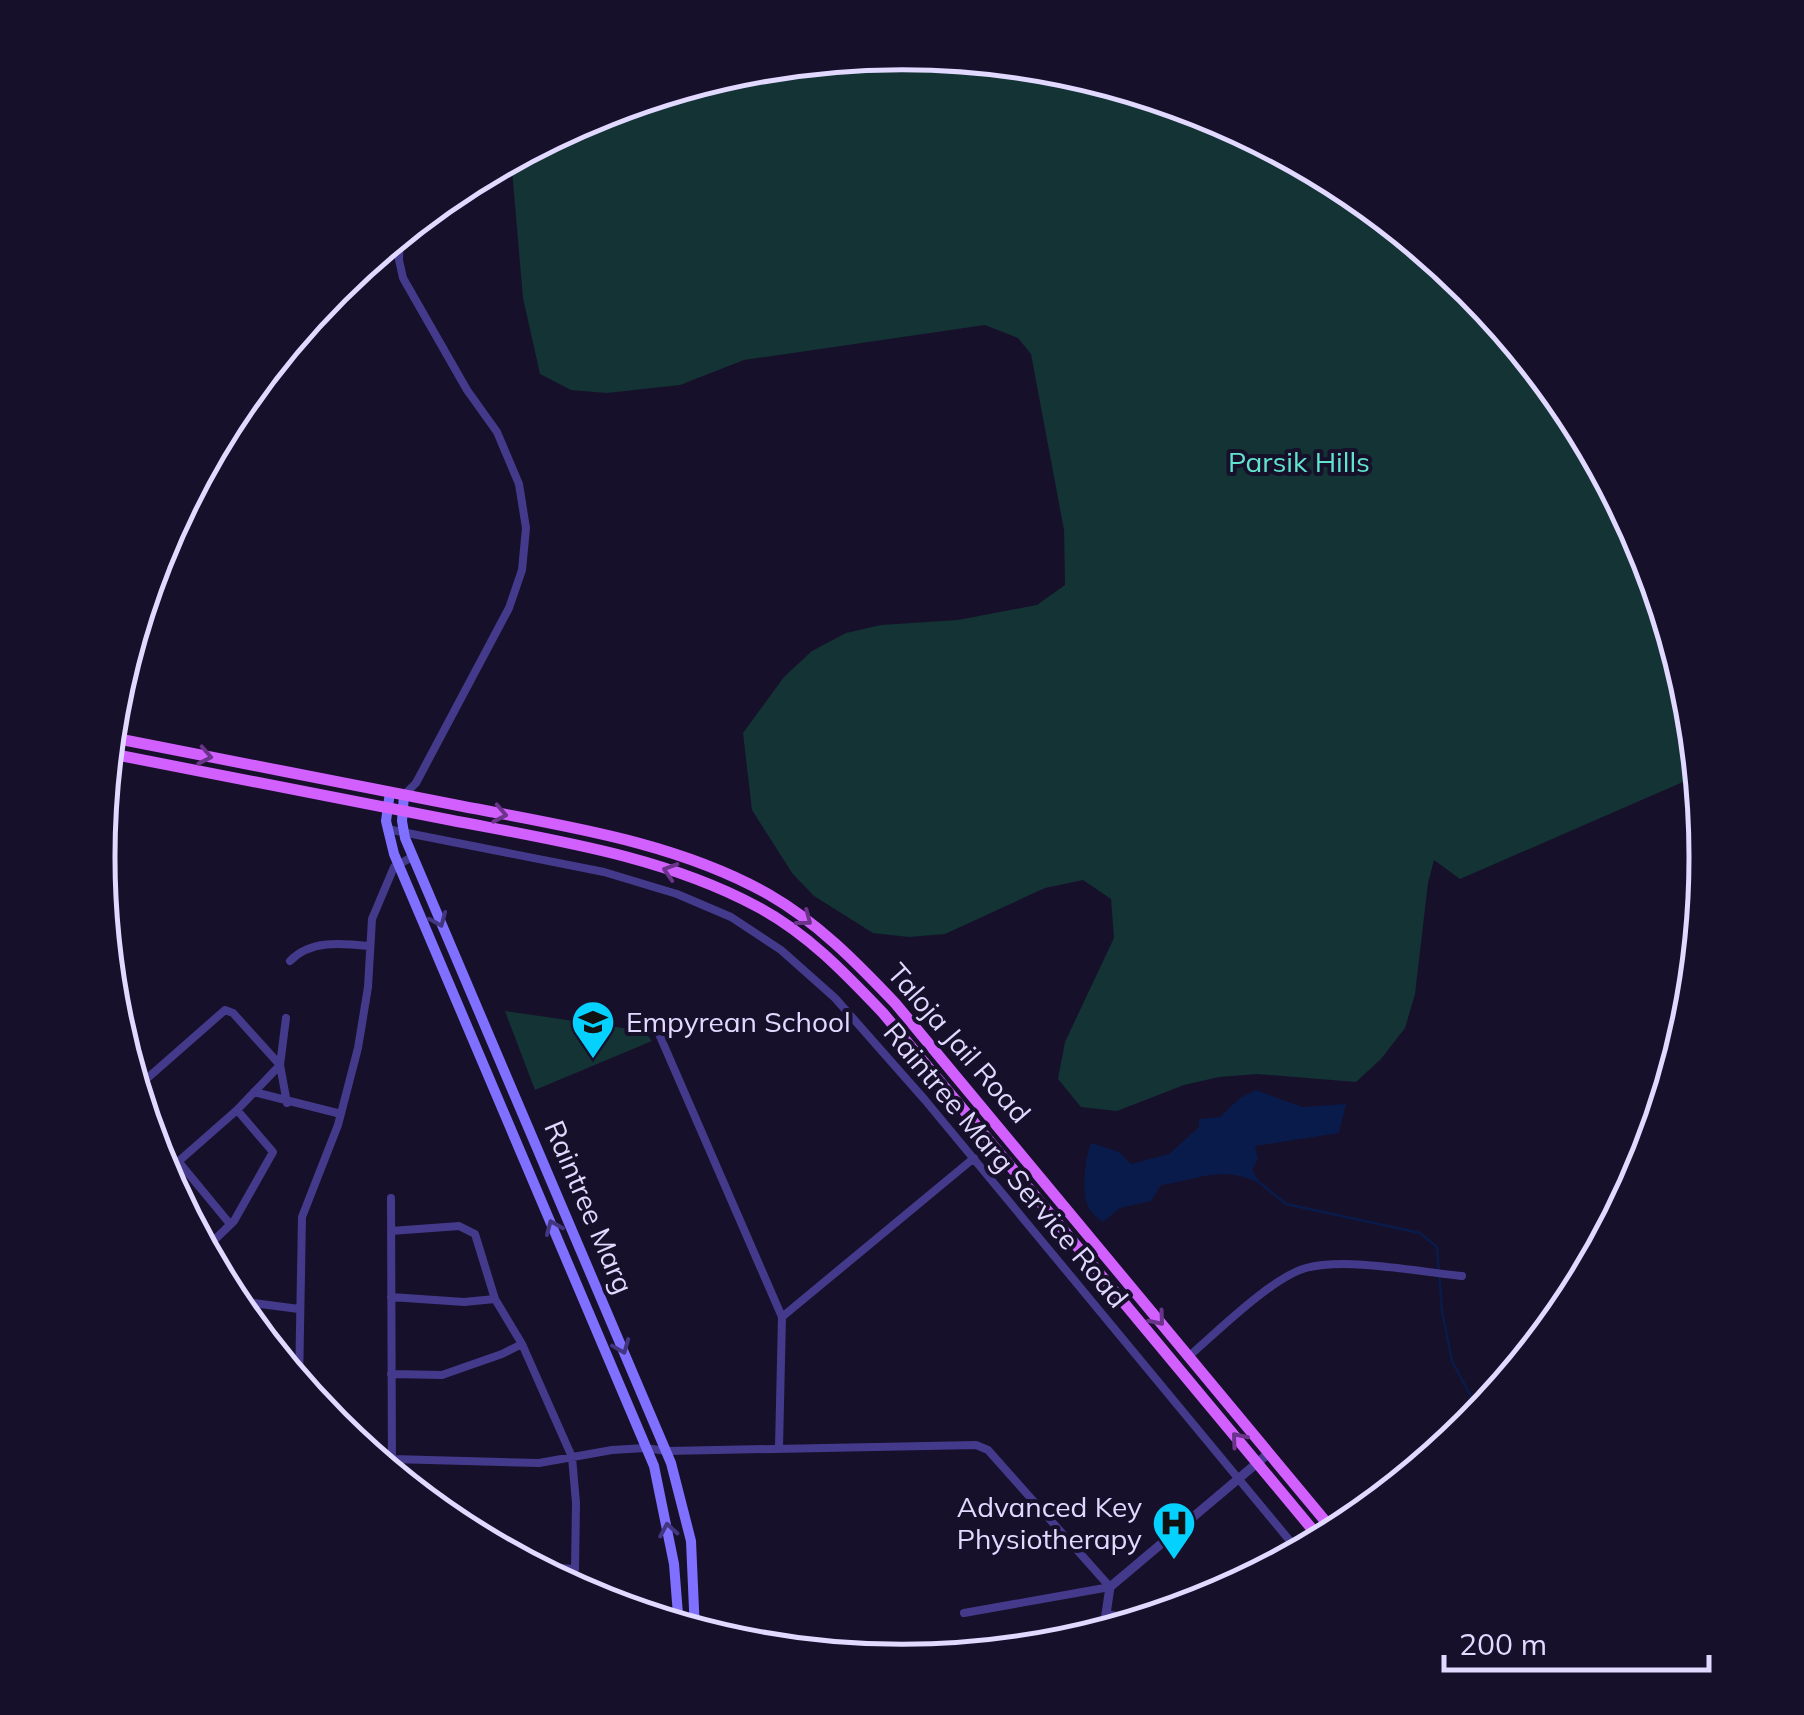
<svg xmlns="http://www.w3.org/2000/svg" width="1804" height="1715" font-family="Mulish,sans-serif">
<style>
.green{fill:#133335}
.water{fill:#091b4a}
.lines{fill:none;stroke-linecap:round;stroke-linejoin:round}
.stream{stroke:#091b4a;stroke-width:2.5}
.minor{stroke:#443a8b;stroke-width:8}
.tertiary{stroke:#443a8b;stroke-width:9}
.secondary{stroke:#8070ff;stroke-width:10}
.primary{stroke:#d160ff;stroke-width:11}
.oneway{stroke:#6b348a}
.oneway2{stroke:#41367f}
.labels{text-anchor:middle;stroke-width:8;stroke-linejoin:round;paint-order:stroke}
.park-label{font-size:28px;fill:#60e4ce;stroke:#17102a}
.poi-label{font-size:28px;fill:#e1d9ff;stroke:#17102a;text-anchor:start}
.street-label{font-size:28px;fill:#e1d9ff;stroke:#17102a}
.rim{fill:none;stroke:#e1d9ff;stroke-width:5}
</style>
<rect width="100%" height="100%" fill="#17102a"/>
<path class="green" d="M 903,53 L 1060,68 L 1211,114 L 1350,188 L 1472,289 L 1572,411 L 1646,550 L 1692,701 L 1699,775 L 1460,879 L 1434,860 L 1428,883 L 1415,994 L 1405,1028 L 1381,1059 L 1356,1082 L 1257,1074 L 1219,1077 L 1184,1085 L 1117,1111 L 1081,1107 L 1058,1079 L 1065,1042 L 1114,938 L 1111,899 L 1083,880 L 1045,888 L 945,934 L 909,937 L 873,933 L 814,896 L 792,873 L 752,810 L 743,733 L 784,677 L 812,651 L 846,633 L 881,625 L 958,620 L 1037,605 L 1065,585 L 1064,530 L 1031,354 L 1018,338 L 985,325 L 744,360 L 680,385 L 607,393 L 571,390 L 540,374 L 523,298 L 511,158 L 594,114 L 745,68 Z
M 505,1011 L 644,1031 L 652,1041 L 535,1090 Z"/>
<path class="water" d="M 1256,1090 L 1302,1107 L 1346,1104 L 1339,1133 L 1255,1146 L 1258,1159 L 1252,1170 L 1261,1184 C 1223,1164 1197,1180 1161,1185 L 1151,1201 L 1120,1208 L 1103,1222 C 1098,1218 1093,1215 1090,1210 C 1080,1194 1085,1158 1091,1143 L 1119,1152 L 1131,1164 L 1169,1154 L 1199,1127 L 1199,1119 L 1220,1117 L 1240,1098 Z"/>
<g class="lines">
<path class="stream" d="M 1260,1183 L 1286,1204 L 1420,1233 L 1437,1247 L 1442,1311 L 1452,1361 L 1481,1415"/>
<path class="minor" d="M 400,233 L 399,260 L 403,278 L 467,390 L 497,432 L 519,484 L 526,528 L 522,570 L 509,608 L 416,783 L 404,795
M 387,829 L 604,872 L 677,894 L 731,917 L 781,950 L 835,998 L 925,1100 L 1300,1553
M 290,961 C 310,940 341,943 369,946
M 286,1018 L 280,1065 L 287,1103
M 656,1027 L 782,1317 L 779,1447
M 135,1089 L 225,1010 L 233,1013 L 280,1065
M 254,1092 L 341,1114
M 178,1161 L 230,1224
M 163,1175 L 237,1110 L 280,1065
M 391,1198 L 392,1475
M 391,1231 L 459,1226 L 475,1234 L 495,1299 L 522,1344 L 572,1457 L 576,1503 L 575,1569 L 528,1566
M 204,1250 L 234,1221 L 273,1152 L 237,1110
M 391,1297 L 464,1302 L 495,1299
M 230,1300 L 299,1309
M 782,1317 L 974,1158
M 1188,1357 C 1217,1332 1271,1278 1306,1268 C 1347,1257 1419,1272 1462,1276
M 391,1374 L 442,1375 L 502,1354 L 522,1344
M 299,1385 L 302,1217 L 338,1125 L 358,1048 L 368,987 L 372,919 L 394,867 L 412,857
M 392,1459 L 539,1463 L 612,1450 L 645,1448 L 667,1451 L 976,1445 L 988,1450 L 1110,1587
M 964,1613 L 1110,1587
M 1106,1614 L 1145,1621"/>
<path class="tertiary" d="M 1103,1634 L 1110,1587 L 1269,1453"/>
<path class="secondary" d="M 390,792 L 386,821 L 394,854 L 654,1466 L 674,1564 L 679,1627
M 404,795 L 402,821 L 405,838 L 671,1463 L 691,1541 L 695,1632"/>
<path class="primary" d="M 109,737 C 226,760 344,783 461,806 C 564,826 676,842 768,894 C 817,922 856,962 895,1003 L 1336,1534
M 107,753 C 222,775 336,798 450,820 C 553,840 663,856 756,906 C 806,932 845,973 883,1013 L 1322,1541"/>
</g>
<defs><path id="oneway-chevron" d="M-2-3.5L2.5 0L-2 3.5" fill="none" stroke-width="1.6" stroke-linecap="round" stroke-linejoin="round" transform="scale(2.5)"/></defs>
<g class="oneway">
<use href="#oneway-chevron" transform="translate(205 756) rotate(11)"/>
<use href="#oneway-chevron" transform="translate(500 814) rotate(11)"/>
<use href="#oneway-chevron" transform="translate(670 871) rotate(-163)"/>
<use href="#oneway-chevron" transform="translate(805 919) rotate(37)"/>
<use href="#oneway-chevron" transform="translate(1158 1319) rotate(50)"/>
<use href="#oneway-chevron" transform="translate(1238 1439) rotate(-130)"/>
</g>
<g class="oneway2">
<use href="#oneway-chevron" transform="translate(439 920) rotate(67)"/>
<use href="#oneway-chevron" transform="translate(553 1227) rotate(-113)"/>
<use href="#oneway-chevron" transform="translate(622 1347) rotate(68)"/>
<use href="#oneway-chevron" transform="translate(668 1530) rotate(-100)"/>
</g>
<defs>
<g id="school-pin" transform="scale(2.25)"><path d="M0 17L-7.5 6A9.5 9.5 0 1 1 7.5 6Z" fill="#05d1ff" stroke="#17102a"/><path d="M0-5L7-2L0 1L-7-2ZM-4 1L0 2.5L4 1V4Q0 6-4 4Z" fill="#111"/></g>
<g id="hospital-pin" transform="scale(2.25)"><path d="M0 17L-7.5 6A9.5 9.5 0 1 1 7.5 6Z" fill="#05d1ff" stroke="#17102a"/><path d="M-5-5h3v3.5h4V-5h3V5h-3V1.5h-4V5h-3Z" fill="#111"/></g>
</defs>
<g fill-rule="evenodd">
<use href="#school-pin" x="593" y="1022"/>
<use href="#hospital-pin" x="1174" y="1523"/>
</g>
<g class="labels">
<g class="park-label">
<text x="1299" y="472">Parsik Hills</text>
</g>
<g class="poi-label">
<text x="626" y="1032">Empyrean School</text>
<text x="1142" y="1517" text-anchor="end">Advanced Key<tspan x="1142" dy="32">Physiotherapy</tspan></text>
</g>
<g class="street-label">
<text transform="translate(959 1043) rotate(49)" y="10">Taloja Jail Road</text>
<text transform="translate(1006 1165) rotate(50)" y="10">Raintree Marg Service Road</text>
<text transform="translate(589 1207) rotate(67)" y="10">Raintree Marg</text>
</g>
</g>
<path d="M0 0H1804V1715H0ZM115 857a787 787 0 1 1 1574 0a787 787 0 1 1-1574 0Z" fill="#17102a" fill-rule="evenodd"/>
<path class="rim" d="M115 857a787 787 0 1 1 1574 0a787 787 0 1 1-1574 0Z"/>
<path d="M1444 1655v15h265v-15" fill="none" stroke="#e1d9ff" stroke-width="5"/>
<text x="1459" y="1655" font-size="30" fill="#e1d9ff" stroke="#17102a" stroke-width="8" paint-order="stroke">200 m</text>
</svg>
